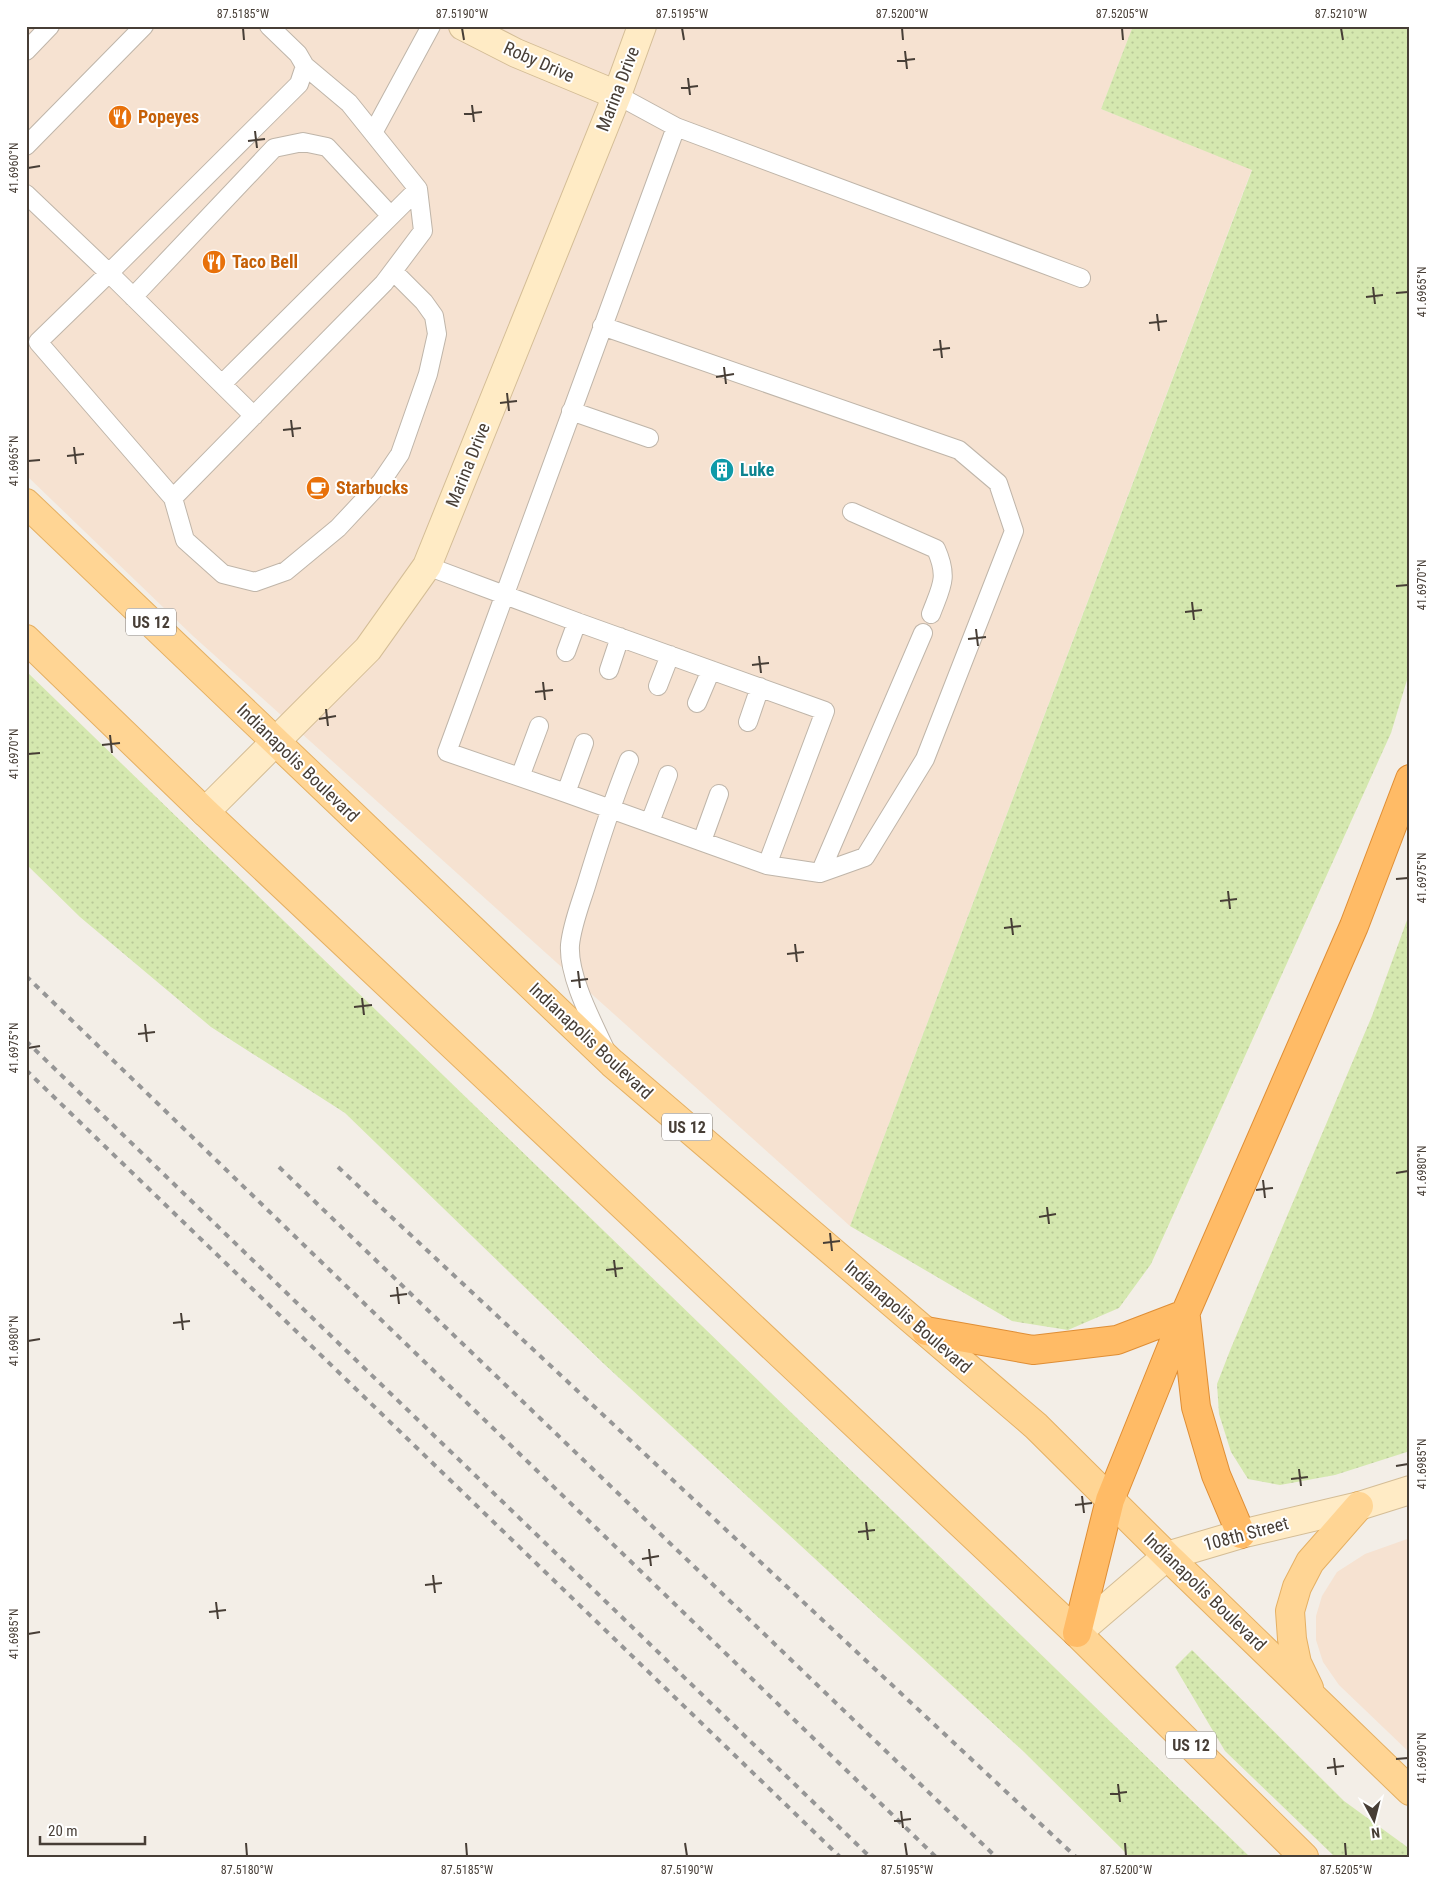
<svg xmlns="http://www.w3.org/2000/svg" width="1436" height="1883" font-family="'Roboto Condensed',sans-serif">
<style>
.commercial{fill:#f6e2d1}
.grass{fill:url(#grass-dots)}
.lines{fill:none;stroke-linecap:round;stroke-linejoin:round}
.lane-casing{stroke:#bfb5a9;stroke-width:20}
.secondary-casing{stroke:#d4bd96;stroke-width:30}
.primary-casing{stroke:#e5b063;stroke-width:30}
.highway-casing{stroke:#df8e35;stroke-width:30}
.lane{stroke:#fff;stroke-width:18}
.secondary{stroke:#ffebc5;stroke-width:28}
.primary{stroke:#ffd594;stroke-width:28}
.highway{stroke:#fb6;stroke-width:28}
.rail{stroke:#969696;stroke-width:4;stroke-dasharray:6 6;stroke-linecap:butt}
.ticks{fill:none;stroke:#473e36;stroke-width:2}
.labels{text-anchor:middle;stroke-width:4;stroke-linejoin:round;paint-order:stroke}
.shield{fill:#fff;stroke:#7e7872;stroke-width:1}
.shield-label{font-size:16px;font-weight:bold;fill:#473e36}
.street-label{font-size:18px;fill:#473e36;stroke:#fff}
.food-label{font-size:18px;font-weight:bold;fill:#c56008;stroke:#fff;text-anchor:start}
.culture-label{font-size:18px;font-weight:bold;fill:#0d838f;stroke:#fff;text-anchor:start}
.neatline{fill:none;stroke:#473e36;stroke-width:2}
.ticks-label{font-size:12px;text-anchor:middle;fill:#473e36}
</style>
<defs>
<pattern id="grass-dots" width="8" height="8" patternUnits="userSpaceOnUse" patternTransform="scale(1.25)"><rect width="8" height="8" fill="#d5e8af"/><path d="M2 2h.1M6 6h.1" fill="none" stroke="#b8c897" stroke-width="1.8" stroke-linecap="round"/></pattern>
</defs>
<rect width="100%" height="100%" fill="#f3eee7"/>
<path class="commercial" d="M 26,26 L 1133,26 L 1101,109 L 1252,169 L 850,1226 L 193,636 L 26,475 Z
M 1410,1538 L 1410,1753 L 1339,1685 L 1323,1662 L 1316,1640 L 1316,1616 L 1322,1596 L 1337,1572 L 1365,1554 Z"/>
<path class="grass" d="M 1133,26 L 1410,26 L 1410,670 L 1391,733 L 1151,1264 L 1119,1308 L 1068,1330 L 1012,1321 L 850,1226 L 1252,170 L 1101,109 Z
M 26,671 L 1250,1857 L 1130,1857 L 1023,1751 L 603,1363 L 345,1113 L 211,1027 L 80,917 L 26,864 Z
M 1410,912 L 1410,1451 L 1335,1475 L 1280,1485 L 1248,1479 L 1231,1452 L 1219,1414 L 1217,1384 L 1231,1348 L 1372,1016 Z
M 1192,1650 L 1344,1801 L 1410,1849 L 1410,1857 L 1335,1857 L 1225,1751 L 1175,1667 Z"/>
<g class="lines">
<g class="lane-casing">
<path id="lane" d="M 26,51 L 50,26
M 617,95 L 676,127 L 1081,278
M 373,133 L 431,26
M 26,146 L 144,26
M 26,194 L 109,273 L 299,84 L 305,66 L 298,54 L 269,26
M 133,297 L 274,148 L 303,142 L 327,147 L 391,216
M 602,326 L 959,450 L 998,483 L 1014,531 L 925,759 L 865,857 L 820,873 L 767,865 L 566,793 L 447,752 C 522,543 599,335 676,127
M 222,384 L 418,189
M 571,411 L 649,438
M 254,416 L 109,273 L 38,342 L 173,498 L 185,540 L 223,574 L 255,582 L 286,571 L 338,528 L 381,482 L 400,454 L 428,374 L 437,334 L 434,316 L 424,302 L 393,271
M 173,498 L 384,283 L 423,231 L 418,189 L 349,103 L 305,66
M 852,512 L 936,549 C 949,578 941,587 931,614
M 427,566 L 577,622 L 825,711 L 767,865
M 566,652 L 577,622
M 609,670 L 620,637
M 658,686 L 670,655
M 697,703 L 711,670
M 748,722 L 760,687
M 520,777 L 539,726
M 566,793 L 584,743
M 650,822 L 668,775
M 702,841 L 719,794
M 820,873 L 923,633
M 605,1049 C 592,1021 568,976 570,945 C 572,925 580,905 586,886 C 599,843 612,802 629,760"/>
</g>
<g class="secondary-casing">
<path id="secondary" d="M 463,26 L 516,53 L 617,95
M 205,812 L 368,649 L 427,566 L 617,95 L 642,26
M 1077,1633 L 1167,1556 L 1241,1534 L 1359,1506 L 1410,1490"/>
</g>
<g class="primary-casing">
<path id="primary" d="M 26,503 L 612,1063 L 1036,1426 L 1167,1556 L 1410,1791
M 26,639 L 205,812 L 1077,1633 L 1304,1857
M 1309,1688 L 1297,1663 L 1292,1639 L 1290,1611 L 1297,1587 L 1310,1562 L 1359,1506"/>
</g>
<g class="highway-casing">
<path id="highway" d="M 1186,1318 L 1196,1407 L 1216,1475 L 1241,1534
M 926,1331 L 1033,1350 L 1117,1340 L 1185,1314
M 1077,1633 L 1110,1500 L 1185,1314 L 1354,926 L 1410,779"/>
</g>
<use href="#lane" class="lane"/>
<use href="#secondary" class="secondary"/>
<use href="#primary" class="primary"/>
<use href="#highway" class="highway"/>
<path class="rail" d="M 26,976 L 936,1857
M 26,1041 L 870,1857
M 26,1070 L 840,1857
M 279,1167 L 996,1857
M 338,1167 L 1076,1857"/>
</g>
<path class="ticks" d="M 243,28 L 244,40M 462,28 L 464,40M 682,28 L 684,40M 902,28 L 903,40M 1122,28 L 1123,40M 1341,28 L 1343,40M 905,51 L 907,69M 897,61 L 915,59M 688,78 L 690,95M 681,88 L 698,86M 472,105 L 474,122M 464,114 L 482,112M 255,131 L 257,148M 248,141 L 265,139M 28,168 L 40,166M 1373,287 L 1375,304M 1396,293 L 1408,292M 1366,297 L 1383,295M 1157,314 L 1159,331M 1149,323 L 1167,321M 940,340 L 942,358M 933,350 L 950,348M 724,367 L 726,384M 716,377 L 734,374M 507,393 L 509,411M 500,403 L 517,401M 291,420 L 293,437M 283,430 L 301,428M 74,447 L 76,464M 67,456 L 84,454M 28,461 L 40,460M 1396,586 L 1408,585M 1192,602 L 1194,620M 1185,612 L 1202,610M 976,629 L 978,646M 968,639 L 986,637M 759,656 L 761,673M 752,665 L 769,663M 543,682 L 545,700M 535,692 L 553,690M 326,709 L 328,726M 319,719 L 336,716M 110,735 L 112,753M 102,745 L 120,743M 28,754 L 40,753M 1396,879 L 1408,878M 1228,891 L 1230,909M 1220,901 L 1237,899M 1011,918 L 1013,935M 1004,928 L 1021,926M 795,944 L 797,962M 787,954 L 804,952M 578,971 L 580,988M 571,981 L 588,979M 362,998 L 364,1015M 354,1007 L 372,1005M 145,1024 L 147,1042M 138,1034 L 155,1032M 28,1048 L 40,1046M 1396,1173 L 1408,1171M 1263,1180 L 1265,1198M 1256,1190 L 1273,1188M 1047,1207 L 1049,1224M 1039,1217 L 1056,1214M 830,1233 L 832,1251M 823,1243 L 840,1241M 614,1260 L 616,1277M 606,1270 L 623,1268M 397,1287 L 399,1304M 390,1296 L 407,1294M 181,1313 L 183,1330M 173,1323 L 190,1321M 28,1341 L 40,1339M 1396,1466 L 1408,1464M 1299,1469 L 1301,1486M 1291,1479 L 1308,1477M 1082,1496 L 1084,1513M 1075,1505 L 1092,1503M 866,1522 L 868,1540M 858,1532 L 875,1530M 649,1549 L 651,1566M 642,1559 L 659,1556M 433,1575 L 435,1593M 425,1585 L 442,1583M 216,1602 L 218,1619M 209,1612 L 226,1610M 28,1634 L 40,1632M 1334,1758 L 1336,1775M 1396,1759 L 1408,1758M 1327,1768 L 1344,1766M 1118,1784 L 1120,1802M 1110,1794 L 1127,1792M 901,1811 L 903,1828M 894,1821 L 911,1819M 246,1843 L 247,1856M 466,1843 L 467,1856M 685,1843 L 687,1856M 905,1843 L 907,1856M 1125,1843 L 1126,1856M 1345,1843 L 1346,1856"/>
<defs>
<g id="restaurant-disc" transform="scale(1.25)"><circle r="9.5" fill="#e8710a" stroke="#fff"/><path d="M-5-6h1v4h1v-4h1v4h1v-4h1v5L-1.5 .5V6h-2V.5L-5-1ZM5-6V6H3V1.5H1.5Q1.5-4 5-6Z" fill="#fff"/></g>
<g id="building-disc" transform="scale(1.25)"><circle r="9.5" fill="#0f9aa8" stroke="#fff"/><path d="M-4-6H4V6H1V3H-1V6H-4ZM-2.5-4.3h1.7v1.8h-1.7ZM.8-4.3h1.7v1.8H.8ZM-2.5-1h1.7V.8h-1.7ZM.8-1h1.7V.8H.8Z" fill="#fff"/></g>
<g id="cafe-disc" transform="scale(1.25)"><circle r="9.5" fill="#e8710a" stroke="#fff"/><path d="M-5.5-4.5H6V0H3Q3 3.5 0 3.5H-2.5Q-5.5 3.5-5.5 0ZM3-3.2v2h1.7v-2ZM-6 4.5H4V6H-6Z" fill="#fff"/></g>
</defs>
<g fill-rule="evenodd">
<use href="#restaurant-disc" x="120" y="117"/>
<use href="#restaurant-disc" x="214" y="262"/>
<use href="#building-disc" x="722" y="470"/>
<use href="#cafe-disc" x="318" y="488"/>
</g>
<g class="labels">
<g class="shield">
<rect x="126" y="608.5" width="50" height="27" rx="4"/>
<rect x="662" y="1113.5" width="50" height="27" rx="4"/>
<rect x="1166" y="1731.5" width="50" height="27" rx="4"/>
</g>
<g class="shield-label">
<text x="151" y="628">US 12</text>
<text x="687" y="1133">US 12</text>
<text x="1191" y="1751">US 12</text>
</g>
<g class="street-label">
<text transform="translate(539 62) rotate(24)" y="6">Roby Drive</text>
<text transform="translate(618 89) rotate(-69)" y="6">Marina Drive</text>
<text transform="translate(468 465) rotate(-68)" y="6">Marina Drive</text>
<text transform="translate(298 763) rotate(44)" y="6">Indianapolis Boulevard</text>
<text transform="translate(591 1041) rotate(43)" y="6">Indianapolis Boulevard</text>
<text transform="translate(908 1317) rotate(41)" y="6">Indianapolis Boulevard</text>
<text transform="translate(1246 1534) rotate(-15)" y="6">108th Street</text>
<text transform="translate(1205 1592) rotate(44)" y="6">Indianapolis Boulevard</text>
</g>
<g class="food-label">
<text x="138" y="123">Popeyes</text>
<text x="232" y="268">Taco Bell</text>
<text x="336" y="494">Starbucks</text>
</g>
<g class="culture-label">
<text x="740" y="476">Luke</text>
</g>
</g>
<rect width="1436" height="1883" fill="none" stroke="#ffffff" stroke-width="55"/>
<g transform="translate(1374 1820) rotate(173)" stroke="#ffffff" stroke-width="4" paint-order="stroke">
<path d="M0-4L9 19L0 12L-9 19Z" fill="#473e36"/>
<text y="-8" font-size="14" font-weight="bold" text-anchor="middle" fill="#473e36">N</text>
</g>
<path d="M40 1836v8h105v-8" fill="none" stroke="#473e36" stroke-width="2.5"/>
<text x="48" y="1836" font-size="15" fill="#473e36" stroke="#ffffff" stroke-width="4" paint-order="stroke">20 m</text>
<rect x="28" y="28" width="1380" height="1828" class="neatline"/>
<g class="ticks-label">
<text x="243" y="18">87.5185°W</text>
<text x="462" y="18">87.5190°W</text>
<text x="682" y="18">87.5195°W</text>
<text x="902" y="18">87.5200°W</text>
<text x="1122" y="18">87.5205°W</text>
<text x="1341" y="18">87.5210°W</text>
<text transform="translate(14 168) rotate(-90)" y="4">41.6960°N</text>
<text transform="translate(1422 292) rotate(-90)" y="4">41.6965°N</text>
<text transform="translate(14 461) rotate(-90)" y="4">41.6965°N</text>
<text transform="translate(1422 585) rotate(-90)" y="4">41.6970°N</text>
<text transform="translate(14 754) rotate(-90)" y="4">41.6970°N</text>
<text transform="translate(1422 878) rotate(-90)" y="4">41.6975°N</text>
<text transform="translate(14 1048) rotate(-90)" y="4">41.6975°N</text>
<text transform="translate(1422 1171) rotate(-90)" y="4">41.6980°N</text>
<text transform="translate(14 1341) rotate(-90)" y="4">41.6980°N</text>
<text transform="translate(1422 1464) rotate(-90)" y="4">41.6985°N</text>
<text transform="translate(14 1634) rotate(-90)" y="4">41.6985°N</text>
<text transform="translate(1422 1758) rotate(-90)" y="4">41.6990°N</text>
<text x="247" y="1874">87.5180°W</text>
<text x="467" y="1874">87.5185°W</text>
<text x="687" y="1874">87.5190°W</text>
<text x="907" y="1874">87.5195°W</text>
<text x="1126" y="1874">87.5200°W</text>
<text x="1346" y="1874">87.5205°W</text>
</g>
</svg>
